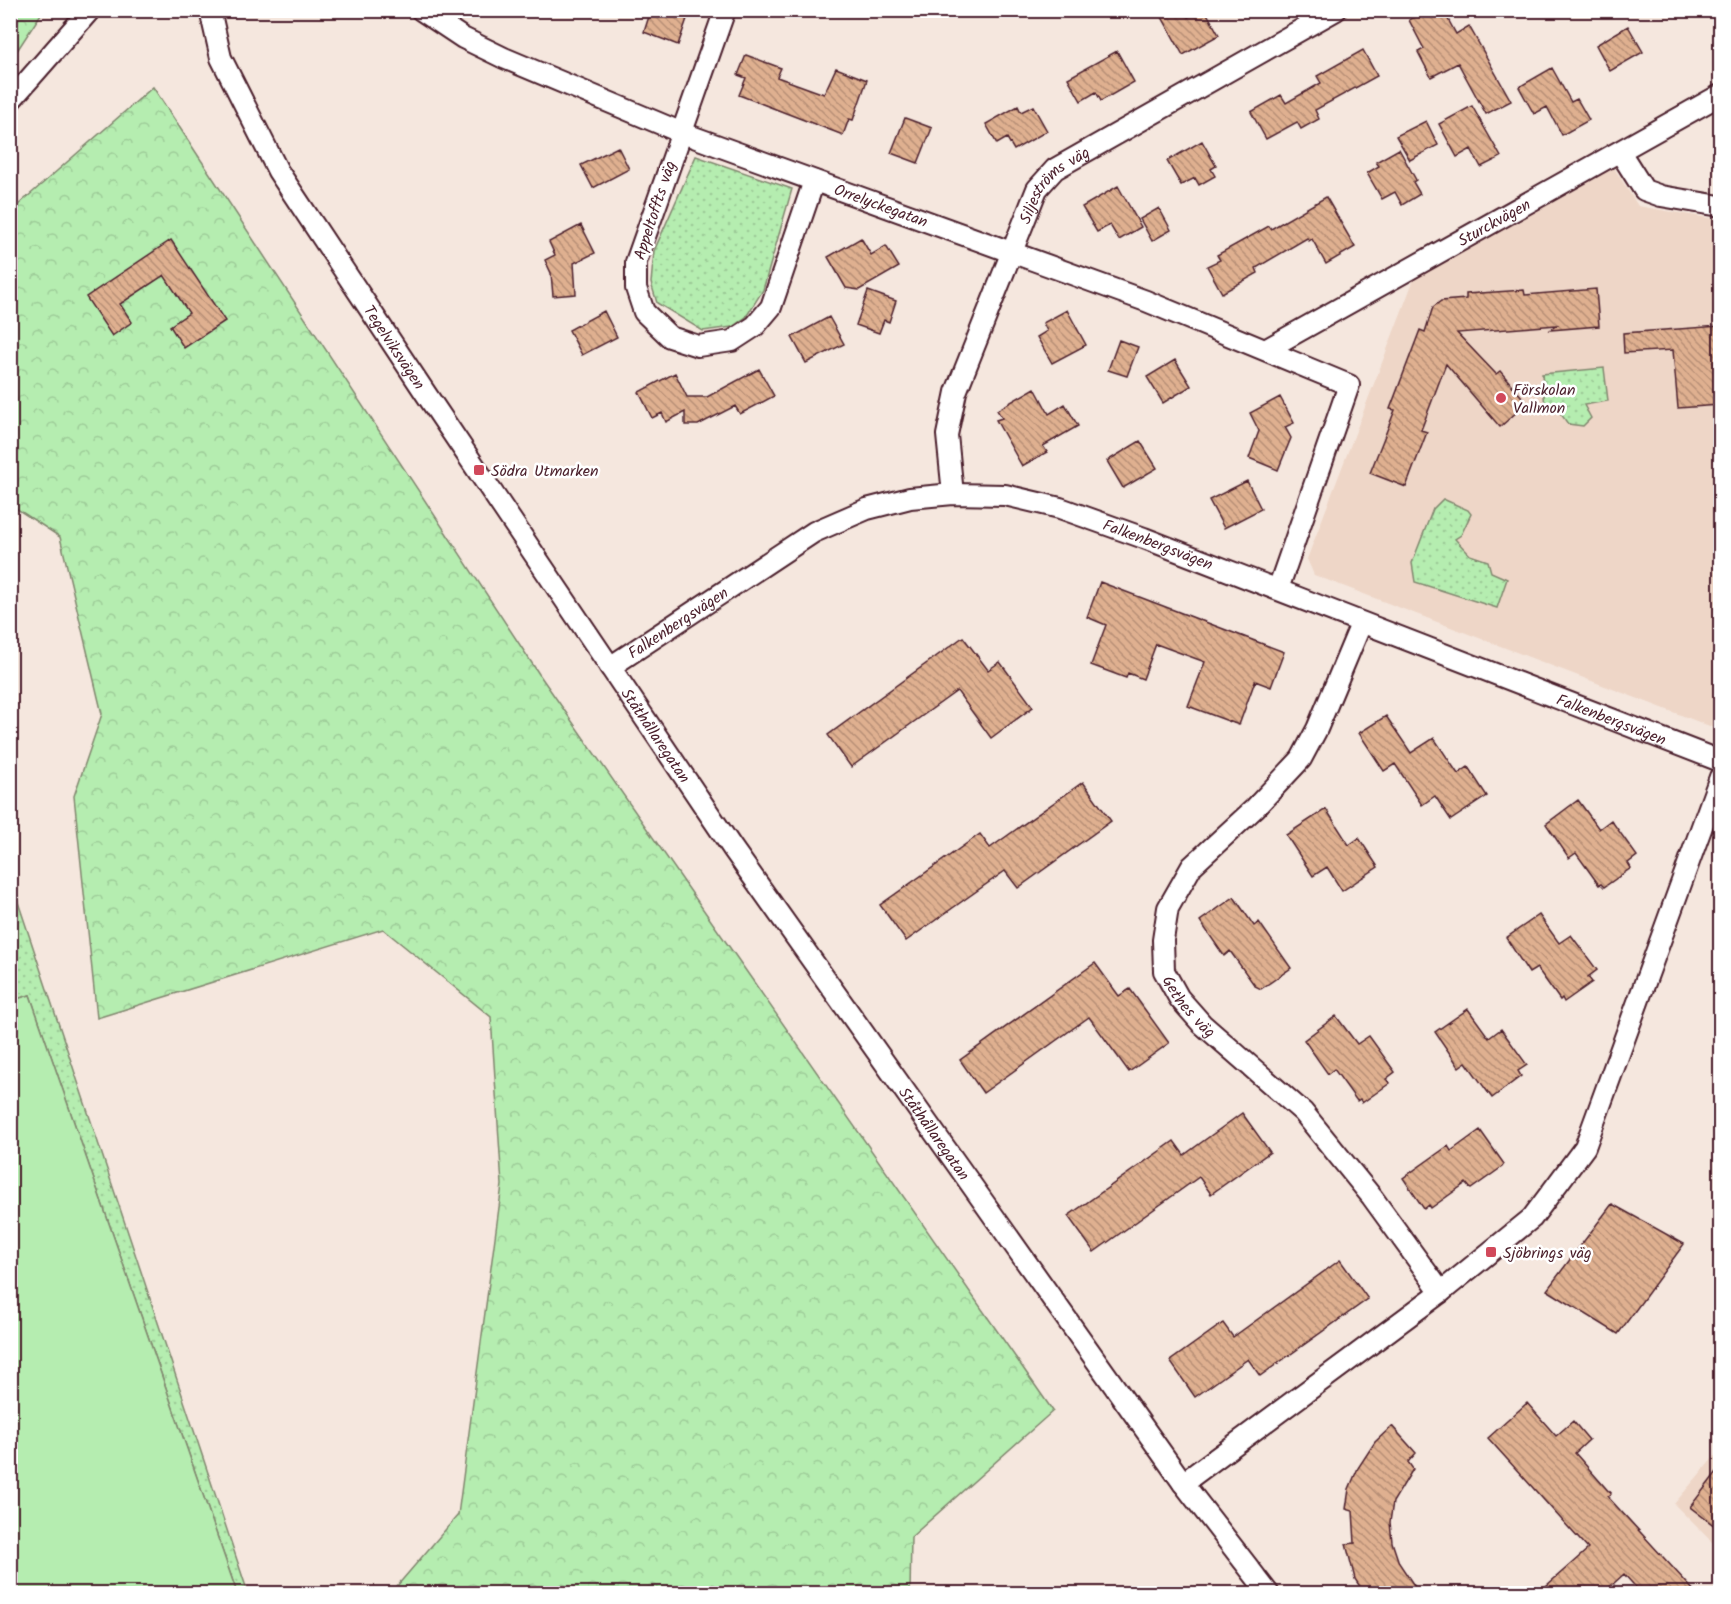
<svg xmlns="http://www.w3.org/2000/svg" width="1731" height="1604" font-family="Kalam,sans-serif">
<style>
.built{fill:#eed6c7}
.green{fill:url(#green-dots);stroke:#80866e;stroke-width:1.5}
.forest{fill:url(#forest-crowns);stroke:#80866e;stroke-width:1.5}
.pitch{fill:#b5edb0;stroke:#80866e;stroke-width:1.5}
.building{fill:url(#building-back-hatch);stroke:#4a1f2b;stroke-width:1.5}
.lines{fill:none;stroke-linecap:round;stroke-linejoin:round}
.street-casing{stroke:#4a1f2b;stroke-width:24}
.street{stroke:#fff;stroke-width:20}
.poi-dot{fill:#d1495b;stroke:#fff;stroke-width:2}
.labels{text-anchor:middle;stroke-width:5;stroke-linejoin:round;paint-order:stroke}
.street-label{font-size:16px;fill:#4a1f2b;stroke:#fff}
.poi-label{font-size:16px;fill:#4a1f2b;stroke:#fff;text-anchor:start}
</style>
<defs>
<pattern id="green-dots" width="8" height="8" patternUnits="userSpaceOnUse" patternTransform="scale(1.5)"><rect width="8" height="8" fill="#b5edb0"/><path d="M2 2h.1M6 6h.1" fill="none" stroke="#9dcb98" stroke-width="1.8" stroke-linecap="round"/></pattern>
<pattern id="forest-crowns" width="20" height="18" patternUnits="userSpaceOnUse" patternTransform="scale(1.5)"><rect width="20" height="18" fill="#b5edb0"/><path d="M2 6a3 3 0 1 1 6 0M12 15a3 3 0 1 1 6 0" fill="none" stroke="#9dcb98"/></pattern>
<pattern id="building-back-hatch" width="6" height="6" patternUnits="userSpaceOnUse" patternTransform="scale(1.5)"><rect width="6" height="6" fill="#dfb090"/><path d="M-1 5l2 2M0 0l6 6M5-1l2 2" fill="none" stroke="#b78f76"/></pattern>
</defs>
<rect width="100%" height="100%" fill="#f5e7de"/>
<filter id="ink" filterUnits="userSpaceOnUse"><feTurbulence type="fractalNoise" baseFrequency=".0167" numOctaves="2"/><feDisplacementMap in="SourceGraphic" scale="12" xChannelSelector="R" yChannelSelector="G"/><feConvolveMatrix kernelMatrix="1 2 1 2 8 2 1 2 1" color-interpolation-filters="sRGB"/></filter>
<g filter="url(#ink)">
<path class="built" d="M 1614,168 L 1638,206 L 1720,220 L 1720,730 L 1314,575 L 1307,559 L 1414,279 Z
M 1720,1450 L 1720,1550 L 1674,1504 Z"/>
<path class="green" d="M 696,156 L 792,189 L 763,290 L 746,317 L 732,327 L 703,331 L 657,303 L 651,283 L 654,251 Z
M 1604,368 L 1608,401 L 1584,405 L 1591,418 L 1583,426 L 1568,424 L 1561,414 L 1567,405 L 1545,406 L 1542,374 Z
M 1443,499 L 1468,510 L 1471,514 L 1461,535 L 1455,539 L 1470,555 L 1488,561 L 1491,572 L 1507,579 L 1497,608 L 1415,582 L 1412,563 L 1433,509 Z
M 10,878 L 248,1593 L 237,1593 L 30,995 L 11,1001 Z"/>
<path class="forest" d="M 11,10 L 43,11 L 11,60 L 10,11 Z
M 153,87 L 539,674 L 1053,1411 L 911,1537 L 910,1593 L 391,1593 L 458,1515 L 502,1185 L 491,1017 L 383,929 L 97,1018 L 74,796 L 102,714 L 60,537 L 11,505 L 10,212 Z"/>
<path class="pitch" d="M 30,995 L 237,1593 L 11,1593 L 10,1001 Z"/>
<path class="building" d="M 651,10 L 690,10 L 678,45 L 644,32 Z
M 1173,10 L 1184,10 L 1188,17 L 1205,10 L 1219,35 L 1183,55 L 1162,17 Z
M 1428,10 L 1443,10 L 1456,34 L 1469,26 L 1511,101 L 1486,114 L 1458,63 L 1431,77 L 1418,52 L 1424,49 L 1409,20 Z
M 1628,26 L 1643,52 L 1610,71 L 1596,45 Z
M 1363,50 L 1377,76 L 1315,110 L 1319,119 L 1301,129 L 1297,122 L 1266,139 L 1251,112 L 1281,95 L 1286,103 L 1321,83 L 1317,76 Z
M 1117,51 L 1134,82 L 1101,101 L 1096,92 L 1081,101 L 1068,78 Z
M 746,55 L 781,68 L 777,77 L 824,94 L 836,68 L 867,80 L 853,120 L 849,119 L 843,135 L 739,95 L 746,78 L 738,75 Z
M 1552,68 L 1571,102 L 1577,99 L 1589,120 L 1562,135 L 1547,107 L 1534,114 L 1519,87 Z
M 1018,106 L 1021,112 L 1033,106 L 1047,131 L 1014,150 L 1007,138 L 997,144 L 986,124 Z
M 1472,106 L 1501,157 L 1481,167 L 1471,149 L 1457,157 L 1439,124 Z
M 905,118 L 932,128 L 918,163 L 891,153 Z
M 1426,121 L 1438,145 L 1410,160 L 1396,136 Z
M 1202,141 L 1216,166 L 1211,169 L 1215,176 L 1199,185 L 1195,178 L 1181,185 L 1167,161 Z
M 618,147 L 629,169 L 593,188 L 581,165 Z
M 1399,149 L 1416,180 L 1413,182 L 1420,194 L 1402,205 L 1395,192 L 1382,199 L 1367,173 L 1379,166 L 1376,162 Z
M 1118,186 L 1141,227 L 1119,240 L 1110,225 L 1097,232 L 1082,207 Z
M 1326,197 L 1355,247 L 1326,264 L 1312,239 L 1309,241 L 1307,238 L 1256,268 L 1258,273 L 1222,293 L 1207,266 L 1220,260 L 1217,255 L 1269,226 L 1271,229 Z
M 1159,208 L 1171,230 L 1152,241 L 1140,219 Z
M 581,225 L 595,253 L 574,263 L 576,294 L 553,296 L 551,273 L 545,260 L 555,255 L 549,242 Z
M 861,238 L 871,255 L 886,246 L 899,267 L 859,290 L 846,288 L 828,257 Z
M 171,240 L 225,321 L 184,348 L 170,326 L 189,313 L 164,275 L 120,304 L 132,322 L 112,336 L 86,297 Z
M 1596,289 L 1599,326 L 1550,330 L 1557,325 L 1457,333 L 1496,374 L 1500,371 L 1527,403 L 1500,427 L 1446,364 L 1421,430 L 1427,432 L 1406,487 L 1370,473 L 1395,410 L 1390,409 L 1420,330 L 1425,332 L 1433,307 L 1441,301 L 1466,299 L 1466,294 L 1524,290 L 1525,295 Z
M 868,291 L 896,301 L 889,322 L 884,320 L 879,333 L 856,325 Z
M 1067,310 L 1086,345 L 1052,363 L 1037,337 L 1047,331 L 1043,323 Z
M 604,311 L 617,337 L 582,355 L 569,330 Z
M 829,317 L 844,344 L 806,363 L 792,337 Z
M 1720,326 L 1720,405 L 1678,408 L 1673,350 L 1624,353 L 1623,333 Z
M 1119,340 L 1138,347 L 1127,376 L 1108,370 Z
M 1175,360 L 1191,386 L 1163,403 L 1147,377 Z
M 759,369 L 774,396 L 740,414 L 735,406 L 698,425 L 685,425 L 685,412 L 666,422 L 662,413 L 652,418 L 639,392 L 675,373 L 687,397 L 707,397 Z
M 1035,388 L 1049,414 L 1065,404 L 1078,426 L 1043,446 L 1047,452 L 1022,466 L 996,420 L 1002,418 L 997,410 Z
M 1280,397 L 1294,423 L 1285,427 L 1291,438 L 1278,470 L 1249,458 L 1259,431 L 1250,413 Z
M 1140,441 L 1157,468 L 1123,488 L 1107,461 Z
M 1247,481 L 1261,509 L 1224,528 L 1209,500 Z
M 1100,582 L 1284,652 L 1271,687 L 1255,681 L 1239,725 L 1188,706 L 1205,662 L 1156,644 L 1143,679 L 1128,673 L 1126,678 L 1091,665 L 1106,625 L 1087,617 Z
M 963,637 L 988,670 L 1000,662 L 1033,707 L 991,738 L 957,691 L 851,767 L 828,735 Z
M 1386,716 L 1411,753 L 1434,738 L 1458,774 L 1468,767 L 1487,796 L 1451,820 L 1435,796 L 1422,805 L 1395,764 L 1384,771 L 1359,733 Z
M 1083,782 L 1111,821 L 1018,888 L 1005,871 L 906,941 L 880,905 L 980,834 L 990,848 Z
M 1578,800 L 1599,829 L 1611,820 L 1637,856 L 1628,863 L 1631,868 L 1604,887 L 1601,884 L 1599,885 L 1576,853 L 1569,858 L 1546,824 Z
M 1326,809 L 1349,845 L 1359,838 L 1378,867 L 1342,891 L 1327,867 L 1313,876 L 1286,835 Z
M 1234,897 L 1254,926 L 1259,922 L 1291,968 L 1261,989 L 1255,986 L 1230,951 L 1224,956 L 1200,921 Z
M 1539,915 L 1559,943 L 1571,935 L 1597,970 L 1588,977 L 1592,982 L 1564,1002 L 1562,998 L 1560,1000 L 1537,968 L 1529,973 L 1506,938 Z
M 1095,963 L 1119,996 L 1130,989 L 1169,1043 L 1129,1072 L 1089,1017 L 983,1093 L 960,1060 Z
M 1468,1009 L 1489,1038 L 1501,1029 L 1527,1065 L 1518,1071 L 1521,1076 L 1492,1098 L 1466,1062 L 1459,1067 L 1435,1032 Z
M 1336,1016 L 1357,1044 L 1369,1036 L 1395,1072 L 1386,1079 L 1390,1083 L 1362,1103 L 1360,1099 L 1357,1101 L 1334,1069 L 1328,1074 L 1304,1040 Z
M 1242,1113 L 1270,1152 L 1211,1194 L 1199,1177 L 1094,1252 L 1068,1216 L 1174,1141 L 1184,1155 Z
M 1480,1130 L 1504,1164 L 1502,1167 L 1471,1189 L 1466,1183 L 1431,1208 L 1429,1205 L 1424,1209 L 1403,1178 L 1448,1146 L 1451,1151 Z
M 1612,1204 L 1684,1244 L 1618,1334 L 1547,1290 Z
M 1340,1260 L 1368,1299 L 1260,1376 L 1248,1359 L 1195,1397 L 1170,1361 L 1223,1323 L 1233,1337 Z
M 1527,1403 L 1556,1436 L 1573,1421 L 1589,1440 L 1575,1453 L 1611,1494 L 1608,1497 L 1696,1593 L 1641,1593 L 1624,1574 L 1603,1593 L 1538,1593 L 1588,1549 L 1488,1438 Z
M 1392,1426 L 1416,1453 L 1408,1462 L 1413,1469 L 1393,1502 L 1390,1522 L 1392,1542 L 1399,1563 L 1419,1593 L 1364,1593 L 1355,1579 L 1346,1544 L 1355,1543 L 1353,1511 L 1346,1509 L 1349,1489 L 1358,1468 L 1375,1442 Z
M 1720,1468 L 1720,1530 L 1690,1507 Z"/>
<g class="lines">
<g class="street-casing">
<g id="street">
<path id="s1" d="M 210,10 L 221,58 L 278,171 L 426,394 L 733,849 L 1183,1483 L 1269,1594"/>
<path id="s2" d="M 421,10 L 463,38 L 504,58 L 680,132 L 1146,301 L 1349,385 L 1278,589"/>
<path d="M 725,10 L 636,262 L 636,288 L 644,312 L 670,337 L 698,346 L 732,341 L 755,326 L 771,307 L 814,181"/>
<path d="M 10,101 L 90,10"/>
<path d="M 1620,152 L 1644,190 L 1661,196 L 1720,206"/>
<path id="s3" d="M 1267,349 L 1720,95"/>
<path id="s4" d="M 953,494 L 947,435 L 956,392 L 1037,189 L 1055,169 L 1336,10"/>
<path id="s5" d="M 1361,624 L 1317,729 L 1301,759 L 1255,808 L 1192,866 L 1168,908 L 1163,940 L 1164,971 L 1179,998 L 1202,1024 L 1303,1112 L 1372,1197 L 1441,1292"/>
<path id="s6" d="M 610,667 L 814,532 L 867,509 L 910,498 L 953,494 L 1005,495 L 1060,508 L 1144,538 L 1720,761"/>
<path d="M 1183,1483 L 1441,1292 L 1532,1218 L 1585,1147 L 1720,777"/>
</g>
</g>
<use href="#street" class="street"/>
</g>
</g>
<g class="poi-dot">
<circle cx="1501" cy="398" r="6"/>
<rect x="473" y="464" width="12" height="12" rx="3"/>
<rect x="1485" y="1246" width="12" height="12" rx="3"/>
</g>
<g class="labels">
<g class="street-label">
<text dy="6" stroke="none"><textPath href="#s4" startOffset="336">Siljeströms väg</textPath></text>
<text dy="6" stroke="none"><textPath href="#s2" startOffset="501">Orrelyckegatan</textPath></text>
<text transform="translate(654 210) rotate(-72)" y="6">Appeltoffts väg</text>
<text dy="6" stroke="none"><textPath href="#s3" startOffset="260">Sturckvägen</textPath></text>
<text dy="6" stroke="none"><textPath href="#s1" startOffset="387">Tegelviksvägen</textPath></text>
<text dy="6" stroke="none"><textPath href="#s6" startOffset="603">Falkenbergsvägen</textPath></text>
<text dy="6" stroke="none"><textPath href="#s6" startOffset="81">Falkenbergsvägen</textPath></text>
<text dy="6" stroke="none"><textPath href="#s6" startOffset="1089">Falkenbergsvägen</textPath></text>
<text dy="6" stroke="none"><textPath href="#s1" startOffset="855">Ståthållaregatan</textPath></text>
<text dy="6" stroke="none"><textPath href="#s5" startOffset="456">Gethes väg</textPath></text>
<text dy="6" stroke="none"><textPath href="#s1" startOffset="1341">Ståthållaregatan</textPath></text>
</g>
<g class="poi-label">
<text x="1513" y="395">Förskolan<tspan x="1513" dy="18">Vallmon</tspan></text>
<text x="491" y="476">Södra Utmarken</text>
<text x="1503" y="1258">Sjöbrings väg</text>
</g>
</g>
<rect width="1731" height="1604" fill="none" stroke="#fff" stroke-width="36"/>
<rect x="18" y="18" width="1695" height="1568" fill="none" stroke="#4a1f2b" stroke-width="2" filter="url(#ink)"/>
</svg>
